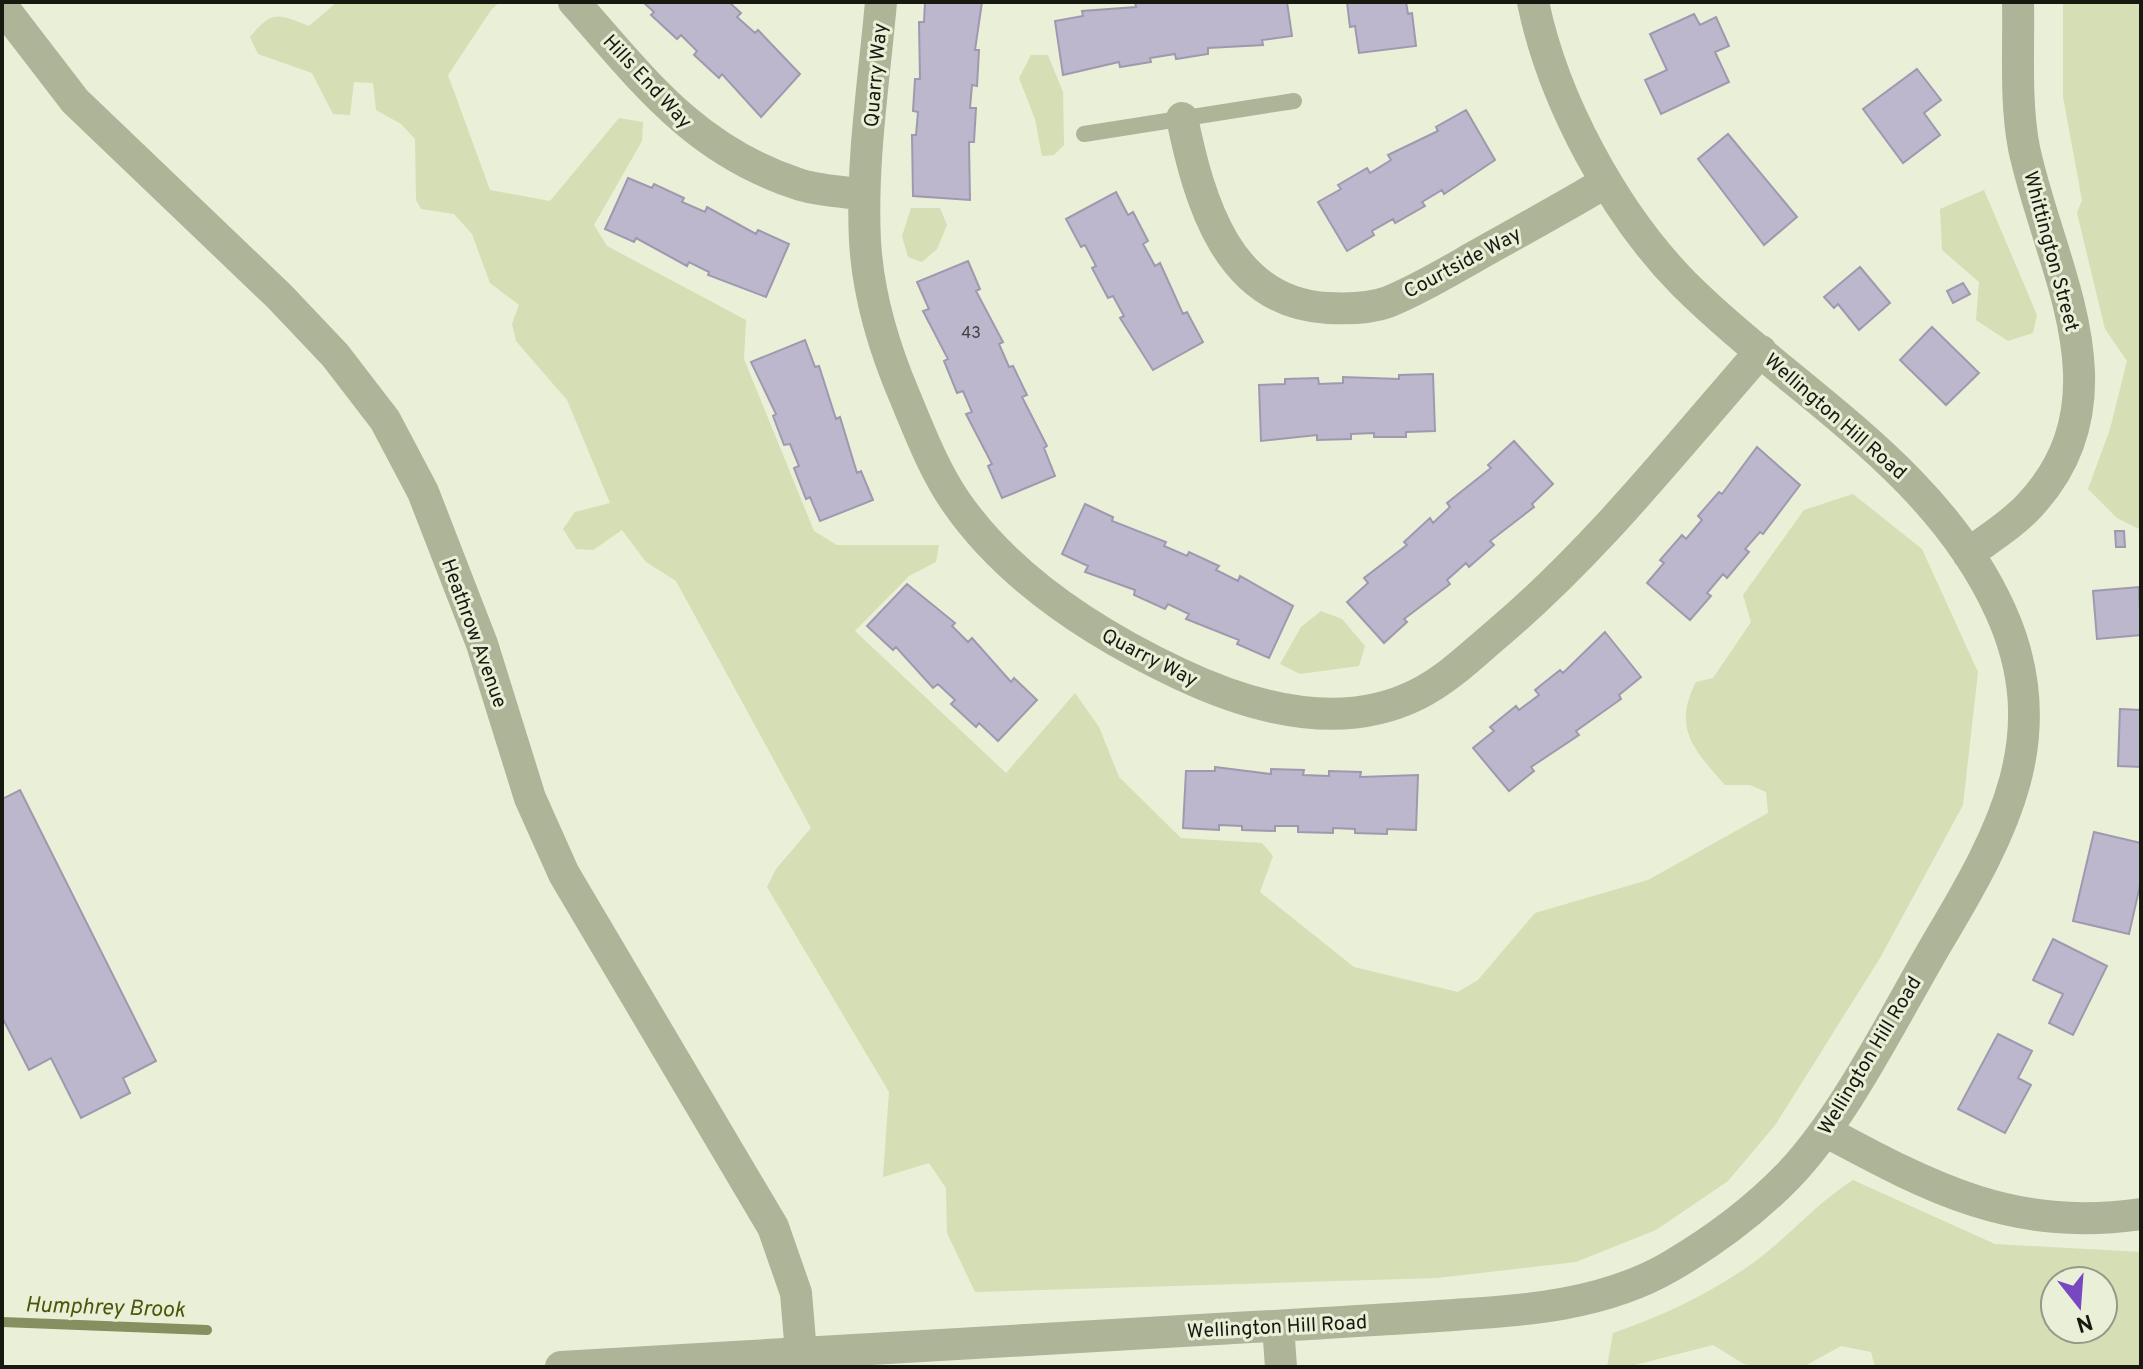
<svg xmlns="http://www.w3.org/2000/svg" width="2143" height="1369" font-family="Overpass,sans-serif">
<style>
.green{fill:#d5deb4;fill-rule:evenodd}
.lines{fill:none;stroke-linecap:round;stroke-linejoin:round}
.stream{stroke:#868f5f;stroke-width:10}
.building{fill:#bdb7cd;stroke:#9f99af;stroke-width:2}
.service{stroke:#aeb498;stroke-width:16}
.minor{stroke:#aeb498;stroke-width:32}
.labels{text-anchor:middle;stroke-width:6;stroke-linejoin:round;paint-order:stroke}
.number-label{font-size:16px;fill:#404040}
.street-label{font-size:20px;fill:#171911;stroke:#eaefd7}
.water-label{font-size:22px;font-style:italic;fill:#4c560b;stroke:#eaefd7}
</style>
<rect width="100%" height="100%" fill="#eaefd7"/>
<path class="green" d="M 337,2 L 500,2 L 491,10 L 448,75 L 490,190 L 550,201 L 619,118 L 643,122 L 642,141 L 594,225 L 607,246 L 746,320 L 744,359 L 814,531 L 837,545 L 939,545 L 936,562 L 909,576 L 855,631 L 1006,773 L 1075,693 L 1099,727 L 1119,777 L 1181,838 L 1262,843 L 1273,856 L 1260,892 L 1354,967 L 1458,992 L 1478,980 L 1535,913 L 1648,880 L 1768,813 L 1766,792 L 1750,785 L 1725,785 C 1694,750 1672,728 1696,682 L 1713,678 L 1751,622 L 1743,595 L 1804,510 L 1853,494 L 1922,549 L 1978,672 L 1963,805 L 1880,958 L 1776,1124 L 1728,1181 L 1656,1230 L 1576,1262 L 1437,1278 L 975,1292 L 947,1233 L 946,1188 L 929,1163 L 883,1177 L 889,1092 L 767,887 L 776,869 L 811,828 L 676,581 L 646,562 L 622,530 L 593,550 L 576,549 L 563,529 L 575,512 L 610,503 L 567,400 L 516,341 L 512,324 L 519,305 L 490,283 L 472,234 L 454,214 L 421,209 L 416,200 L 415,139 L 401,124 L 376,110 L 373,83 L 354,82 L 350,115 L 333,114 L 312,73 L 258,54 L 250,37 C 273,9 278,14 309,26 Z
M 2063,2 L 2141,2 L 2141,530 L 2117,518 L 2088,489 L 2110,429 L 2127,361 L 2105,329 L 2077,213 L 2082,200 L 2063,97 Z
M 1031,55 L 1048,55 L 1063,92 L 1064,145 L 1054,155 L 1042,156 L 1035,119 L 1019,78 Z
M 1984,190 L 2037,315 L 2033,333 L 2008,341 L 1976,320 L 1979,282 L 1942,250 L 1940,209 Z
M 911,208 L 940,208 L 947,225 L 937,249 L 922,262 L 908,257 L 902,236 Z
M 1321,611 L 1342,619 L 1365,646 L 1359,666 L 1300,674 L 1280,664 L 1301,627 Z
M 1853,1180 L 1995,1244 L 2141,1252 L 2141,1367 L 1875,1367 L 1871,1352 L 1841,1346 L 1803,1367 L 1762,1367 L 1744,1364 L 1713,1345 L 1627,1367 L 1607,1367 L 1613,1333 C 1663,1316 1714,1292 1757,1260 C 1790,1235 1817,1203 1853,1180 ZM 2103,1281 L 2103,1329 L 2055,1329 L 2055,1281 Z"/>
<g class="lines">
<path class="stream" d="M 2,1322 L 207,1330"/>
</g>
<path class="building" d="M 643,2 L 729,2 L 741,13 L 737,17 L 755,33 L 758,30 L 800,74 L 761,117 L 722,74 L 719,78 L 694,55 L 697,51 L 681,35 L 677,39 L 651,15 L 654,12 Z
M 925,2 L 982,2 L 975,50 L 979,50 L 977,86 L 972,85 L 970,108 L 976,108 L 974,142 L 969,142 L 970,200 L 913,196 L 912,135 L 916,135 L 918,112 L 913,111 L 915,79 L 920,79 L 919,22 L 924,22 Z
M 1135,2 L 1287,2 L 1292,36 L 1262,40 L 1263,45 L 1208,48 L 1208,54 L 1176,59 L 1175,54 L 1150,58 L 1151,62 L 1120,67 L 1119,62 L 1063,75 L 1055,21 L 1083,16 L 1082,11 L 1136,7 Z
M 1347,2 L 1406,2 L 1408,14 L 1412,13 L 1416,46 L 1359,53 L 1355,26 L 1350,27 Z
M 1694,14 L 1700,25 L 1716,17 L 1729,46 L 1715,52 L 1729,82 L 1661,114 L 1645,80 L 1667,70 L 1650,34 Z
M 1917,69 L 1941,100 L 1924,113 L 1940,135 L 1903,163 L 1863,109 Z
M 1466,110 L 1495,160 L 1444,194 L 1442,190 L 1422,202 L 1425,206 L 1395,223 L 1393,219 L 1372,231 L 1374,235 L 1347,251 L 1318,202 L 1341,189 L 1338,185 L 1367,168 L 1370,173 L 1391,160 L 1388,155 L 1438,131 L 1436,127 Z
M 1728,134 L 1797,217 L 1764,245 L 1698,159 Z
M 628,178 L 652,188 L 654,184 L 684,198 L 682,202 L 705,212 L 707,207 L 756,234 L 758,230 L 789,244 L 766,297 L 708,275 L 709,272 L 689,262 L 687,266 L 636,238 L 634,242 L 605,229 Z
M 1116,192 L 1128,215 L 1133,212 L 1148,241 L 1143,244 L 1155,266 L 1160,263 L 1183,314 L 1187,312 L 1203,342 L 1153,370 L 1120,318 L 1124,316 L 1113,296 L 1108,298 L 1092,268 L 1096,266 L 1085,245 L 1081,247 L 1066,219 Z
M 968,261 L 980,289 L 976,291 L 1003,342 L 999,344 L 1009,367 L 1013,366 L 1027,395 L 1022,397 L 1047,446 L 1044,448 L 1055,476 L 1002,498 L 988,466 L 992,464 L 966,414 L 972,412 L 963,391 L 957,393 L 944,361 L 948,359 L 923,311 L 929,309 L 917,282 Z
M 1860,267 L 1890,303 L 1859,330 L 1838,304 L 1834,308 L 1824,297 Z
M 1963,283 L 1970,294 L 1953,303 L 1947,291 Z
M 1932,327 L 1979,373 L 1946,405 L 1900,360 Z
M 805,340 L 815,367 L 819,366 L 836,419 L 840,417 L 857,473 L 861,471 L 873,500 L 820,521 L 810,497 L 806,499 L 794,468 L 799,466 L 790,444 L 784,445 L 773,416 L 776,414 L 751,362 Z
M 1433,374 L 1435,431 L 1406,432 L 1406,437 L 1374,437 L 1374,433 L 1351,434 L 1351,439 L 1317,440 L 1317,435 L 1261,441 L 1259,385 L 1285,384 L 1285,379 L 1318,378 L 1319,384 L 1343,383 L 1343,377 L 1399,379 L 1399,375 Z
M 1514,441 L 1553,484 L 1532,504 L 1534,507 L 1490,541 L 1494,545 L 1469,567 L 1466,563 L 1447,580 L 1450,584 L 1404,619 L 1407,622 L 1384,643 L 1347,602 L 1368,583 L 1364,578 L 1407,545 L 1404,542 L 1430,518 L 1433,523 L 1450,507 L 1447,503 L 1491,468 L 1488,465 Z
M 1757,447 L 1800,485 L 1763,534 L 1760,532 L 1745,549 L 1749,552 L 1727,578 L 1723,574 L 1707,593 L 1711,596 L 1690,620 L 1647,583 L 1664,563 L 1660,560 L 1682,535 L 1686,539 L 1702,520 L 1698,516 L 1719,492 L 1722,494 Z
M 1085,504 L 1113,517 L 1112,521 L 1166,542 L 1164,546 L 1187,556 L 1189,552 L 1219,566 L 1216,570 L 1238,581 L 1240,576 L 1293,606 L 1269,658 L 1237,644 L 1239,640 L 1186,619 L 1189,614 L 1168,604 L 1165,609 L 1134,595 L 1135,590 L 1085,572 L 1088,566 L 1062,554 Z
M 2115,531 L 2124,531 L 2125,547 L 2116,547 Z
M 907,584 L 955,623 L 952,626 L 968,642 L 972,638 L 1011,682 L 1014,678 L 1037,700 L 998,741 L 979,723 L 976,727 L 951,704 L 955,700 L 938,684 L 933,688 L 896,647 L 893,650 L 867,626 Z
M 2139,587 L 2141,635 L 2097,639 L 2093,591 Z
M 1605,632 L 1641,677 L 1619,695 L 1621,699 L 1576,731 L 1579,735 L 1531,767 L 1534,771 L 1509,791 L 1473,748 L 1494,731 L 1490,727 L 1516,706 L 1519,710 L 1539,695 L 1535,690 L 1560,670 L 1563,673 Z
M 2120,709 L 2141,710 L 2141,767 L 2118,766 Z
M 1215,767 L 1271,774 L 1271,769 L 1304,770 L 1303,775 L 1329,776 L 1329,771 L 1361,772 L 1360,777 L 1418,775 L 1416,830 L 1387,829 L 1387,834 L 1355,833 L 1355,829 L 1333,828 L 1333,833 L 1298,832 L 1298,826 L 1275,826 L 1275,831 L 1242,830 L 1242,826 L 1219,825 L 1219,830 L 1183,828 L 1186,771 L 1215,771 Z
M 20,790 L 156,1061 L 123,1078 L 130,1093 L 81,1118 L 51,1058 L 29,1070 L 2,1017 L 2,799 Z
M 2094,832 L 2141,843 L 2141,881 L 2129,934 L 2073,921 Z
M 2053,939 L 2107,966 L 2073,1035 L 2049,1023 L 2063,994 L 2033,980 Z
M 1998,1034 L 2032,1051 L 2018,1078 L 2031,1085 L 2005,1133 L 1958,1109 Z"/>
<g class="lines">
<path class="service" d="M 1084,134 L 1294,101"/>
<path class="minor" d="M 574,2 C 643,80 694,150 798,184 C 818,191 843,191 864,195
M 881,2 C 874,81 861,162 865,241 C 868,295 884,348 905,397 C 920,433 934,470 956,502 C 1010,580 1095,634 1180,674 C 1252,708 1341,733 1418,694 C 1448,679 1473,654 1498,633 C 1597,549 1676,448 1761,351
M 2,6 L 75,101 L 279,296 L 335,355 L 385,420 L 423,492 L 482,644 L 530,798 L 564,874 L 773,1227 L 796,1293 L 801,1353
M 1182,118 C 1199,200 1227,303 1328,308 C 1348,309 1369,309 1388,302 C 1418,290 1446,273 1474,257 C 1518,232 1563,208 1606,182
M 1968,554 C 1988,539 2013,524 2030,505 C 2131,396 2049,267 2024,148 C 2015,101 2019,50 2018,2
M 1825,1131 C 1933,1189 2014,1232 2141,1214
M 1278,1326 L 1281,1367
M 561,1367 C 786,1354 1010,1341 1234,1328 C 1297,1325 1360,1321 1423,1317 C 1507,1311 1596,1310 1671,1266 C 1712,1242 1754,1211 1788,1176 C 1846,1116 1896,1012 1940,938 C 2003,832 2057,734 2000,610 C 1935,467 1792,391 1684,284 C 1614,213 1553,100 1533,2"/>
</g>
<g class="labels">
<g class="number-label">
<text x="971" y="338">43</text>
</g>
<g class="street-label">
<text transform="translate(875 75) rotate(-85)" y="7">Quarry Way</text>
<text transform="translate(648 81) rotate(47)" y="7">Hills End Way</text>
<text transform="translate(2052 251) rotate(75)" y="7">Whittington Street</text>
<text transform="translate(1462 262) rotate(-28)" y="7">Courtside Way</text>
<text transform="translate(1836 416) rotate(41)" y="7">Wellington Hill Road</text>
<text transform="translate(475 633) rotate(70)" y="7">Heathrow Avenue</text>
<text transform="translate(1150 657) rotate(27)" y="7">Quarry Way</text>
<text transform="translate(1869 1055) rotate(-59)" y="7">Wellington Hill Road</text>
<text transform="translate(1277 1326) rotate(-3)" y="7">Wellington Hill Road</text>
</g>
<g class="water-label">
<text transform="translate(105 1306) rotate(2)" y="8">Humphrey Brook</text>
</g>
</g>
<rect width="2143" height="1369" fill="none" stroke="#171911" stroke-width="8"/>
<g transform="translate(2079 1305) rotate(163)"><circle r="38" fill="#eaefd7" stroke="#969988" stroke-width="2"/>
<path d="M0-6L14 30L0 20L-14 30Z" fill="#7848c0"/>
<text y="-12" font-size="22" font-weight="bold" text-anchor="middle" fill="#171911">N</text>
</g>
</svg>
